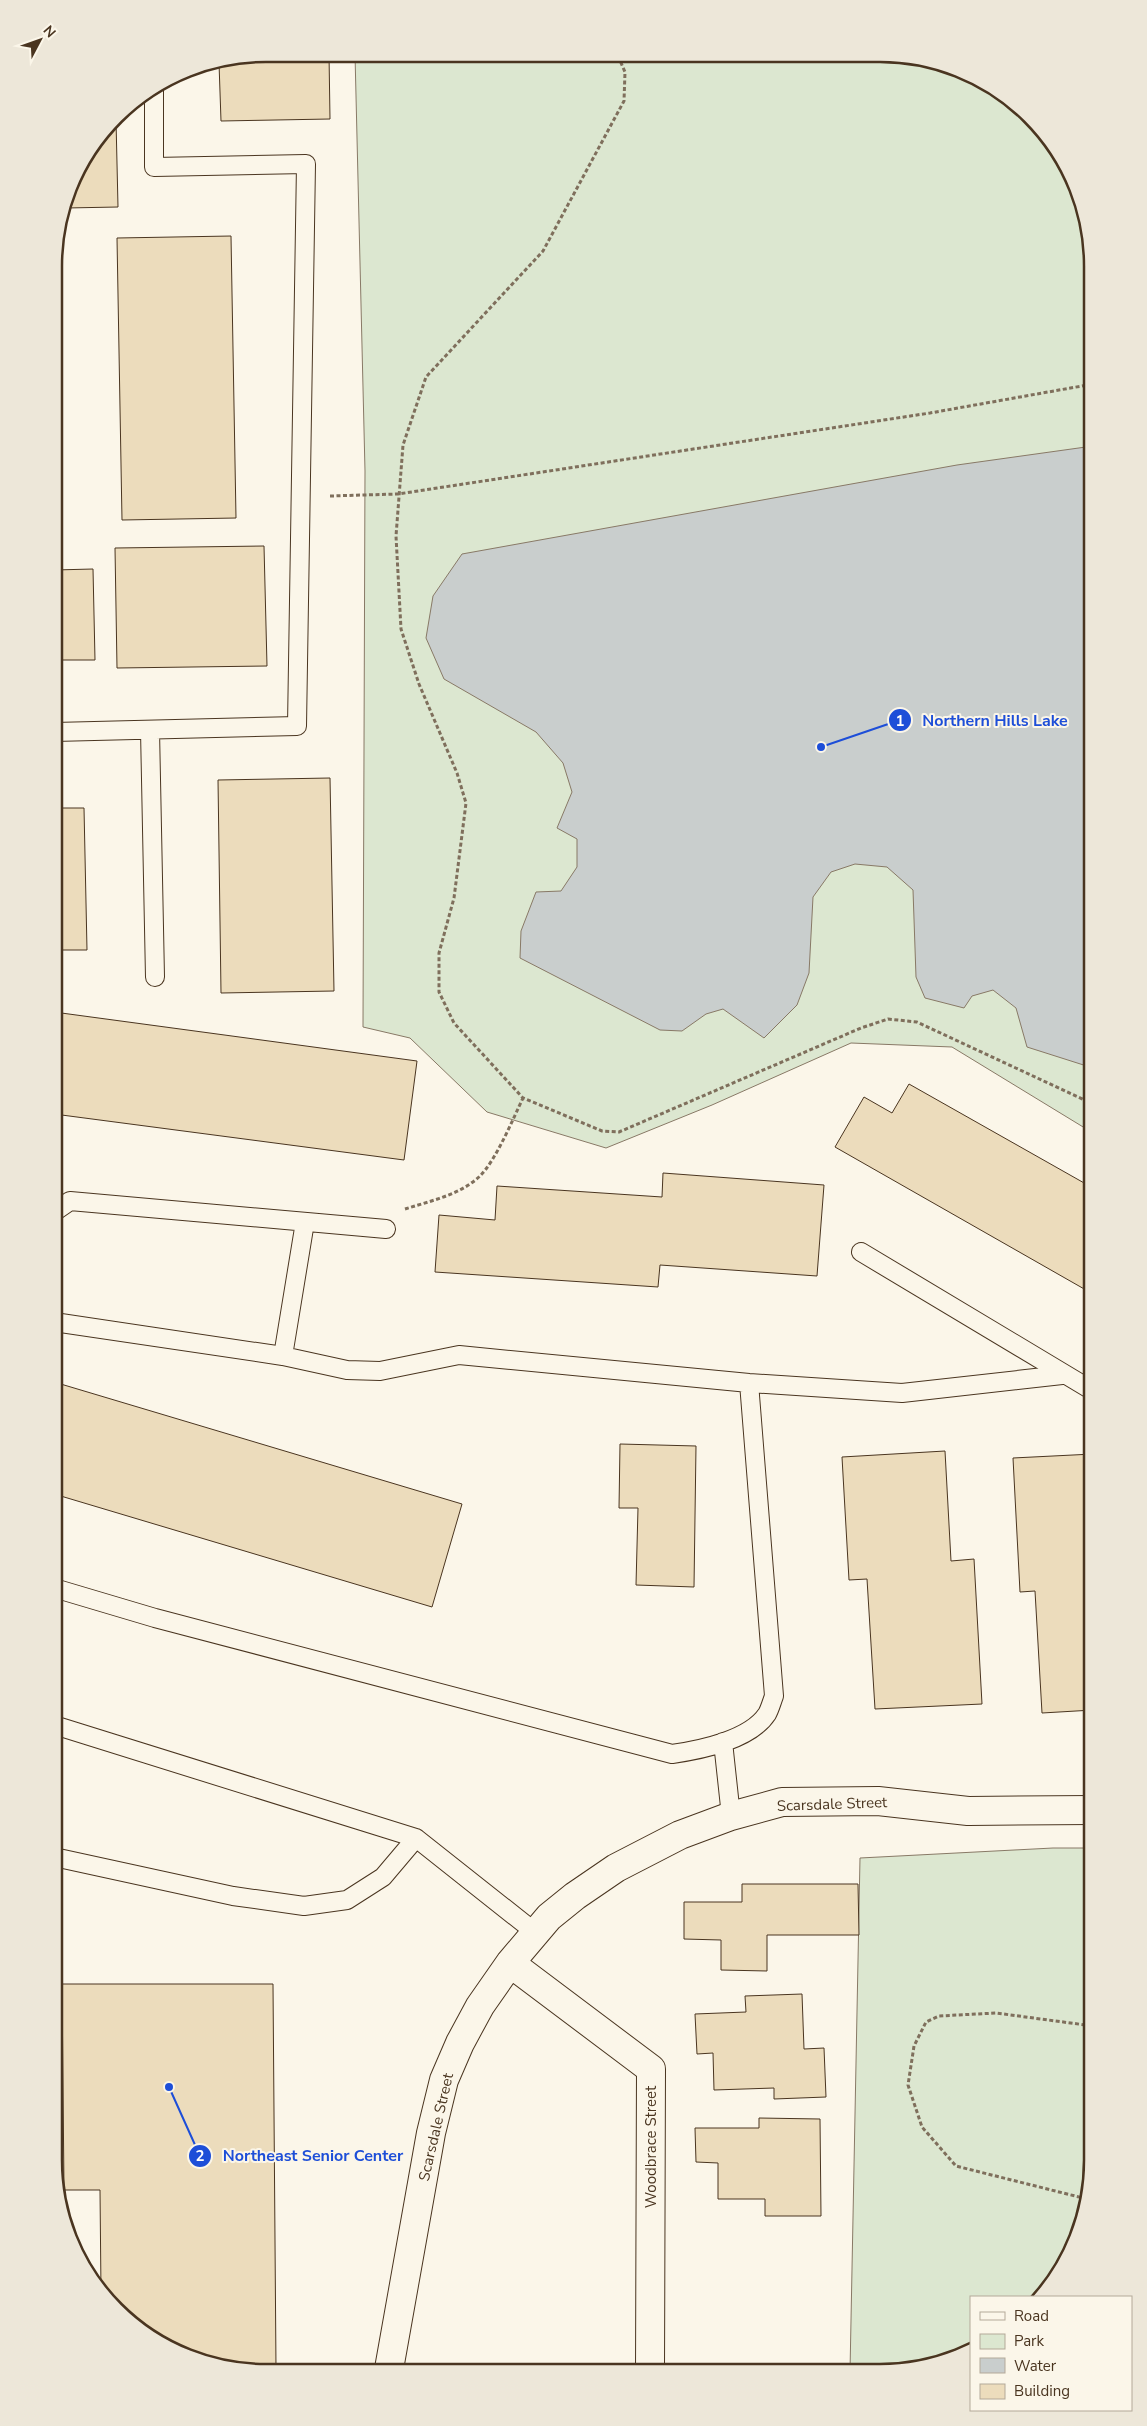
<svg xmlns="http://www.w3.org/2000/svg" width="1147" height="2426" font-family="'Nunito Sans',sans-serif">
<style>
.green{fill:#dce7d0;stroke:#887966}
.water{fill:#c9cecd;stroke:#887966}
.building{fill:#ecdcbc;stroke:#4a3520}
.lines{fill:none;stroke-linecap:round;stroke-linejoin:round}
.service-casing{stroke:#4a3520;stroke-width:20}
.minor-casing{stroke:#4a3520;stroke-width:30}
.path{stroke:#7f6f5c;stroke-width:3;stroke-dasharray:4 2.5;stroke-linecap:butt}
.service{stroke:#fbf6e9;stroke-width:18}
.minor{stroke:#fbf6e9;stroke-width:28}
.labels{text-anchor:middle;stroke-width:4;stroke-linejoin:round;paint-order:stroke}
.street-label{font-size:15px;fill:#4a3520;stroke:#fbf6e9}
.rim{fill:none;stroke:#4a3520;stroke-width:2.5}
.leader{fill:none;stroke:#1d4ed8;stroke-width:2}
.callout-dot{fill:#1d4ed8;stroke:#fbf6e9;stroke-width:2}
.mark-label{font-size:15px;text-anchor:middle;font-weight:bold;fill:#fff}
.callout-label{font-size:16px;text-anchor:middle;font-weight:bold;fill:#1d4ed8;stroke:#fbf6e9;stroke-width:4;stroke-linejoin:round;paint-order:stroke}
</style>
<rect width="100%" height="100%" fill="#fbf6e9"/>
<path class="green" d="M 355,54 L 921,58 L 975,76 L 1021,107 L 1057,149 L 1086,211 L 1093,267 L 1093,1133 L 952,1047 L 851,1043 L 712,1105 L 606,1148 L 487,1112 L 410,1038 L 363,1027 L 365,471 Z
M 1053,1848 L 1093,1848 L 1093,2173 L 1077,2240 L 1049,2289 L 1040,2297 L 971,2297 L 971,2349 L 936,2365 L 880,2372 L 850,2372 L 860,1858 Z"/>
<path class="water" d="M 1093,446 L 1093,1068 L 1027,1047 L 1016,1008 L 993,990 L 972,996 L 964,1008 L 925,998 L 916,977 L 913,890 L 887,867 L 855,864 L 831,872 L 813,897 L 809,973 L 797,1005 L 764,1038 L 723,1009 L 706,1014 L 682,1031 L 660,1030 L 520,958 L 521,931 L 536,892 L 561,891 L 577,867 L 577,839 L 557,828 L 572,792 L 563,763 L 536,732 L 444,679 L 426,638 L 433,596 L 462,554 L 957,465 Z"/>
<path class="building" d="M 267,54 L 329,54 L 330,119 L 221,121 L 219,63 Z
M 116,120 L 118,207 L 66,208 L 76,173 Z
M 231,236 L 236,518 L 122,520 L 117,238 Z
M 264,546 L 267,666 L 117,668 L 115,548 Z
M 93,569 L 95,660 L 54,660 L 54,570 Z
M 330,778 L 334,991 L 221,993 L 218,780 Z
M 54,808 L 84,808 L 87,950 L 54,950 Z
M 54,1012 L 417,1061 L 404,1160 L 54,1114 Z
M 909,1084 L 1093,1188 L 1093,1294 L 835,1147 L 864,1097 L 892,1113 Z
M 663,1173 L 824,1185 L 817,1276 L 660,1265 L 658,1287 L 435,1272 L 439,1215 L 495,1220 L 497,1186 L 662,1197 Z
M 54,1382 L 462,1504 L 432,1607 L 54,1494 Z
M 620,1444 L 696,1446 L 694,1587 L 636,1585 L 638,1508 L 619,1508 Z
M 945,1451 L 951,1561 L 974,1559 L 982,1704 L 875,1709 L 867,1579 L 849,1580 L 842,1457 Z
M 1093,1454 L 1093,1710 L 1042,1713 L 1035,1591 L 1020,1592 L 1013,1458 Z
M 742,1884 L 858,1884 L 859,1935 L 767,1935 L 767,1971 L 721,1970 L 721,1940 L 684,1939 L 684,1902 L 742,1902 Z
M 62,1984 L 273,1984 L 276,2369 L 226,2368 L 172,2350 L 126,2319 L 101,2291 L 100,2190 L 64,2190 Z
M 802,1994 L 804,2049 L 824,2048 L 826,2097 L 774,2099 L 774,2088 L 714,2090 L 713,2053 L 697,2054 L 695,2014 L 746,2012 L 745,1996 Z
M 759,2118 L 820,2119 L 821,2216 L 765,2216 L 765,2199 L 718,2199 L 718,2163 L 696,2162 L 695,2128 L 759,2128 Z"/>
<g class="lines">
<g class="service-casing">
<path id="service" d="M 150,730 L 155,977
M 54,732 L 297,726 L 306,164 L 154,167 L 154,89
M 54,1212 L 70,1201 L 386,1229
M 861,1252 L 1093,1391
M 54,1322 L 283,1356 L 347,1370 L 380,1371 L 459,1355 L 749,1383 L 902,1393 L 1062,1375
M 283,1356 L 305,1222
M 54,1588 L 155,1618 L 672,1754 C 700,1750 750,1740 767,1714 C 770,1709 772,1701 774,1696 L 749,1383
M 54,1725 L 416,1838 L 536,1933
M 723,1742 L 731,1816
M 54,1857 L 233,1896 L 304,1906 L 347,1900 L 383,1877 L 416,1838"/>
</g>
<g class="minor-casing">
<path id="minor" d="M 510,1963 L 651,2069 L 650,2371
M 389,2369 L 431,2133 L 444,2080 L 460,2043 L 480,2006 L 510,1963 L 549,1917 L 575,1896 L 616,1868 L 680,1835 L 731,1816 L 782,1802 L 878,1801 L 968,1811 L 1093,1810"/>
</g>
<path class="path" d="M 618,56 L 625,72 L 624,101 L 543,251 L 426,377 L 403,445 L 396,536 L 401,629 L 419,684 L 457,773 L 466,803 L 454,898 L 439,953 L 439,992 L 454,1023 L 523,1098 L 602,1131 L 619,1132 L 861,1028 L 888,1019 L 917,1022 L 1093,1104
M 330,496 L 398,494 L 930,413 L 1093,384
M 405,1209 C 430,1201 460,1195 480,1176 C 496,1160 513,1119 523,1098
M 1087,2199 L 956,2166 L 922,2127 L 908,2085 L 914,2046 L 926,2022 L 939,2016 L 996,2013 L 1093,2026"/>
<use href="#service" class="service"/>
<use href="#minor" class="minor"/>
</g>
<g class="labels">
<g class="street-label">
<text transform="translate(832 1804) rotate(-2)" y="5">Scarsdale Street</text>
<text transform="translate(436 2127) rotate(-77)" y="5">Scarsdale Street</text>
<text transform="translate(651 2147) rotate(-90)" y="5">Woodbrace Street</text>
</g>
</g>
<path d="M0 0H1147V2426H0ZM266 62H880A204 204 0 0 1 1084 266V2160A204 204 0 0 1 880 2364H266A204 204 0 0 1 62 2160V266A204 204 0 0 1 266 62Z" fill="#ede7d9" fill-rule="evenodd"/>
<path class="rim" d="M266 62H880A204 204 0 0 1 1084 266V2160A204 204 0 0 1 880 2364H266A204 204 0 0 1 62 2160V266A204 204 0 0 1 266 62Z"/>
<path class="leader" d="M821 747L900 720M169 2087L200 2156"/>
<g class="callout-dot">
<circle cx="821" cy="747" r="5"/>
<circle cx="169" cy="2087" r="5"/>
<circle cx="900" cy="720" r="12"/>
<circle cx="200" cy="2156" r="12"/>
</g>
<g class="mark-label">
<text x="900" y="726">1</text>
<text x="200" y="2161">2</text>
</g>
<g class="callout-label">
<text x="995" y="726">Northern Hills Lake</text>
<text x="313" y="2161">Northeast Senior Center</text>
</g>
<rect x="970" y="2296" width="162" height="115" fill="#fbf6e9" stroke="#b4a999"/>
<rect x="980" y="2312" width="25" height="8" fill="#fbf6e9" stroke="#b4a999"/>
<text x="1014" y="2321" font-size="15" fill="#4a3520">Road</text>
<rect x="980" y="2334" width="25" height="15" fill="#dce7d0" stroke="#b4a999"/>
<text x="1014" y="2346" font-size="15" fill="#4a3520">Park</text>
<rect x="980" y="2358" width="25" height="15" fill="#c9cecd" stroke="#b4a999"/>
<text x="1014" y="2371" font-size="15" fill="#4a3520">Water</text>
<rect x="980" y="2384" width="25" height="15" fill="#ecdcbc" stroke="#b4a999"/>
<text x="1014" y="2396" font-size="15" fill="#4a3520">Building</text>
<g transform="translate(40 40) rotate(49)" stroke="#fbf6e9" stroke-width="4" paint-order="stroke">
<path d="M0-4L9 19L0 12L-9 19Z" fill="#4a3520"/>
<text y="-8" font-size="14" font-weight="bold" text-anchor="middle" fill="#4a3520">N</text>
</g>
</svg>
